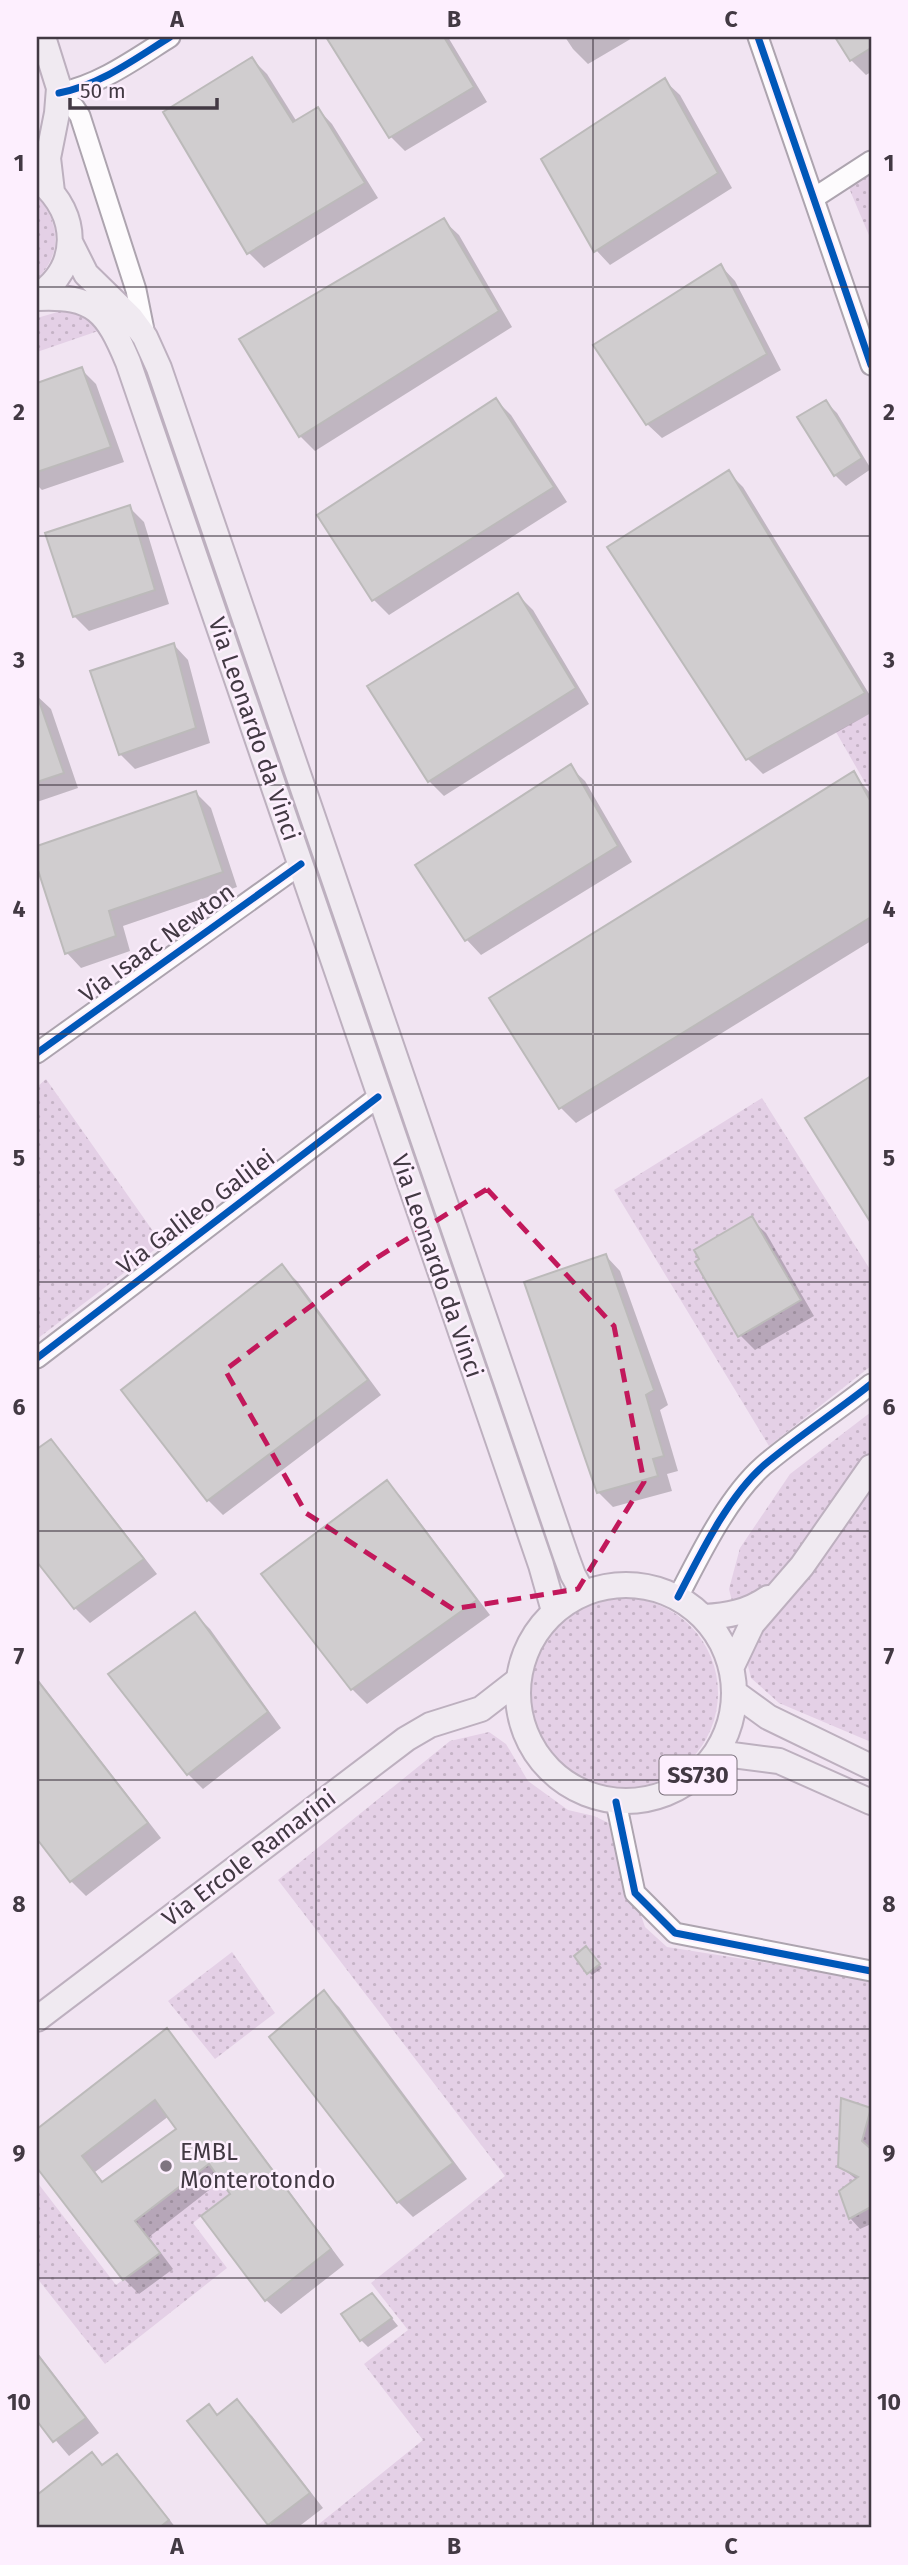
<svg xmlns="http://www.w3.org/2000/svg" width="908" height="2565" font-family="'Fira Sans',sans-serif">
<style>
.grass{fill:url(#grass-dots)}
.shadow{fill:#0003;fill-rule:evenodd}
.building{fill:#d0cdcf;stroke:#bcbaba;stroke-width:2;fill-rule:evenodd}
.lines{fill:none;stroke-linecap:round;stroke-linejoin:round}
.minor-casing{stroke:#ada4af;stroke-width:23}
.major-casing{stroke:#bdb0bf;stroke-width:28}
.minor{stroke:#fdfbfd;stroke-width:19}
.major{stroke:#f0eaf1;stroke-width:24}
.cycleway-casing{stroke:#fdeffe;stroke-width:11}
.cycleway{stroke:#0057b8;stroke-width:7}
.marked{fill:none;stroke:#c2185b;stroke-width:5;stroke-dasharray:14 9;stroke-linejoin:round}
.grid{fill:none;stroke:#423943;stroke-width:2;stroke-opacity:0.55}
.poi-dot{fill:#7f7580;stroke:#fdeffe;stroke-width:2.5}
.labels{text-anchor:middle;stroke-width:5;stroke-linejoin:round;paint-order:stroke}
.shield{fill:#fdeffe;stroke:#7a707b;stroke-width:2}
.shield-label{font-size:23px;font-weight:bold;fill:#423943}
.street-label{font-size:24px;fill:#423943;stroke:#fdeffe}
.poi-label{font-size:24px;fill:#423943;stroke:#fdeffe;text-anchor:start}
.neatline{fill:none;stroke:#423943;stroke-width:2.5}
.grid-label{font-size:23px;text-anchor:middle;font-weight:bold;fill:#423943}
</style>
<defs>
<pattern id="grass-dots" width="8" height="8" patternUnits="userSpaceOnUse" patternTransform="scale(1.75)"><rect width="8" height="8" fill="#e4d0e6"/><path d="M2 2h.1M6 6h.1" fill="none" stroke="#c5b3c6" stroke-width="1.8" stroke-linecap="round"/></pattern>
</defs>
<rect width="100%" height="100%" fill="#f1e4f2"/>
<path class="grass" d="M 871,173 L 871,240 L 849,188 Z
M 37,196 C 60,223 63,253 37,279 Z
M 68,309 L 89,315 L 101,330 L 37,352 L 37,318 Z
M 871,713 L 871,793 L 836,732 Z
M 46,1079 L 162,1244 L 37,1339 L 37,1087 Z
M 762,1098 L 871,1271 L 871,1366 L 769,1446 L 614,1190 Z
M 871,1412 L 871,1742 L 779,1703 L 751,1678 L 729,1589 L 740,1548 L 790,1474 Z
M528 1693a95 95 0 1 1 190 0a95 95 0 1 1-190 0Z
M 489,1732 L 506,1744 L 528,1781 L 568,1810 L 594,1816 L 615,1826 L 627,1873 L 645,1927 L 667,1947 L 871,1979 L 871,2528 L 314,2528 L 423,2440 L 364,2364 L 408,2330 L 371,2283 L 505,2176 L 278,1880 L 450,1741 Z
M 232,1952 L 275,2013 L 215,2059 L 168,2001 Z
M 209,2164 L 230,2194 L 193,2223 L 227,2268 L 105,2364 L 37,2278 L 37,2182 L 116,2285 L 159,2253 L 135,2221 Z"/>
<path class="shadow" d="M 328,37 L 448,37 L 487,102 L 405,151 L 391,137 Z
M 565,37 L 634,37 L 588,64 L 573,49 Z
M 837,37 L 871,37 L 871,72 L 866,75 L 851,60 Z
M 252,59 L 267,74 L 297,122 L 318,109 L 332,124 L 378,198 L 264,268 L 249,253 L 165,112 Z
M 665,81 L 680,95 L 732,188 L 610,265 L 596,250 Z
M 444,221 L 459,235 L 512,327 L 315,451 L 300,436 L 242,340 Z
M 721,266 L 735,281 L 781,370 L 662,438 L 647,424 Z
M 81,369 L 96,384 L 124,462 L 42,490 L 37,485 L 37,385 Z
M 496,400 L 511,415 L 567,502 L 389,615 L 374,600 L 319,515 Z
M 826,402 L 837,413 L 871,469 L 846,486 L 835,475 Z
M 728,472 L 743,487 L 871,697 L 871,713 L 763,774 L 748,759 L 609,548 Z
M 129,507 L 144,522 L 169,604 L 89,631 L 74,616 Z
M 518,595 L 533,610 L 589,704 L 444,796 L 429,781 Z
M 174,645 L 188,660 L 210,743 L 135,769 L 120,754 Z
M 37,696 L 51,709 L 78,788 L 37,802 Z
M 570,767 L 585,781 L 632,862 L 481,955 L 467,940 L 418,865 Z
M 853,773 L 871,794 L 871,941 L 576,1123 L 561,1108 L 492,999 Z
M 196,793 L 211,808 L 237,887 L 123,926 L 130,951 L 81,968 L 67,953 L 37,861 L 37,848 Z
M 871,1078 L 871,1220 L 807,1118 Z
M 751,1219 L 766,1233 L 814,1316 L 755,1350 L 740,1335 Z
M 606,1256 L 620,1271 L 668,1405 L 660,1410 L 678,1471 L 667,1474 L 672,1491 L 613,1507 L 598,1492 Z
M 282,1267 L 297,1281 L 381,1395 L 223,1515 L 208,1500 L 123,1390 Z
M 51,1441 L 65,1456 L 157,1574 L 90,1623 L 75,1608 L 37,1559 L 37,1451 Z
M 387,1483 L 401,1497 L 490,1615 L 367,1704 L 352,1689 Z
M 195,1614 L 210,1629 L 281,1728 L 203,1789 L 188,1774 Z
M 37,1678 L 161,1838 L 86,1896 L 71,1881 L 37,1836 Z
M 589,1951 L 602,1968 L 592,1975 L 589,1972 Z
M 324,1992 L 339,2007 L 467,2179 L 413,2217 L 398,2202 Z
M 166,2031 L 181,2046 L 344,2265 L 281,2314 L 266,2300 L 233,2194 L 222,2180 L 149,2237 L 173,2269 L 139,2294 L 124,2279 L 37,2165 L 37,2131 ZM 169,2116 L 178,2129 L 104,2183 L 95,2172 Z
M 843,2100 L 871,2110 L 871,2224 L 860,2229 L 850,2218 L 841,2191 L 857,2180 L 840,2166 Z
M 379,2302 L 398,2326 L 368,2347 L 361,2340 Z
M 37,2352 L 99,2433 L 69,2456 L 40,2422 L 37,2424 Z
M 237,2402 L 252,2416 L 323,2508 L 297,2528 L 274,2528 L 270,2524 L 209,2406 L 219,2416 Z
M 92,2454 L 104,2466 L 116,2456 L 131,2471 L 176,2528 L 37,2528 L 37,2497 Z"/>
<path class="building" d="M 326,37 L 444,37 L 474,87 L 389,138 Z
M 835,37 L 871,37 L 871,48 L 850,61 Z
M 252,57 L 293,122 L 318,107 L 365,183 L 247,254 L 163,112 Z
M 665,78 L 718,173 L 594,252 L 541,159 Z
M 444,218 L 499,311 L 299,437 L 239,339 Z
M 721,264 L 767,354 L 646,425 L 593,345 Z
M 82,367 L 111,447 L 37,472 L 37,383 Z
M 496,398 L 554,487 L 372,601 L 317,515 Z
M 826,400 L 862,458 L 834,476 L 797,417 Z
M 729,470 L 865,693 L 746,760 L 607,547 Z
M 130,505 L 155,590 L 73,617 L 45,533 Z
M 518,593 L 576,688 L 428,782 L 367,686 Z
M 174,643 L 196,728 L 119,755 L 90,671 Z
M 39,701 L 64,773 L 37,782 L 37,702 Z
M 571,764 L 618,846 L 465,941 L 415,865 Z
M 854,771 L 871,802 L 871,917 L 559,1109 L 489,998 Z
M 196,791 L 223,872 L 109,911 L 116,936 L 65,954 L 37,867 L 37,846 Z
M 871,1076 L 871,1223 L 805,1118 Z
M 752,1216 L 801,1300 L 738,1337 L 695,1262 L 699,1259 L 694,1250 Z
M 606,1254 L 654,1390 L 646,1395 L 664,1456 L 653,1459 L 658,1476 L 597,1493 L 524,1282 Z
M 282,1264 L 368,1380 L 207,1501 L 121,1390 Z
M 51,1439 L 144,1559 L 74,1609 L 37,1562 L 37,1449 Z
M 387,1480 L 477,1600 L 351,1690 L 261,1574 Z
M 195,1612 L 268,1712 L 187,1775 L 108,1674 Z
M 37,1680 L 148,1823 L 70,1882 L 37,1839 Z
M 586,1946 L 600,1964 L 587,1974 L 574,1956 Z
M 324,1990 L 453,2163 L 397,2203 L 269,2037 Z
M 167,2028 L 331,2249 L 265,2301 L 201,2216 L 230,2194 L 209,2164 L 135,2221 L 160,2253 L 123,2280 L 37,2168 L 37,2129 ZM 155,2100 L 176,2129 L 102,2182 L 82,2156 Z
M 841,2098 L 871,2108 L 862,2141 L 871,2149 L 871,2207 L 849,2219 L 839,2191 L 858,2177 L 838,2167 Z
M 372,2293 L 392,2318 L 360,2341 L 341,2314 Z
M 37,2354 L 86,2418 L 53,2442 L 37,2421 Z
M 237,2399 L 310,2493 L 268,2525 L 187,2421 L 209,2404 L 217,2415 Z
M 92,2452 L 102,2465 L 117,2454 L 169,2520 L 159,2528 L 37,2528 L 37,2495 Z"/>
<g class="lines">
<g class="minor-casing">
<path id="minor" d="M 758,37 L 871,365
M 59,93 C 100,85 135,59 170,37
M 59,101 L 74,107 L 80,116 L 136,290 L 145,335
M 814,198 L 871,161
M 37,1053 L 301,864
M 37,1358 L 378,1097
M 678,1597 C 700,1555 727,1498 763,1466 C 797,1437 836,1412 871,1384
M 616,1802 L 635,1893 L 675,1933 L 871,1971"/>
</g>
<g class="major-casing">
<path id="major" d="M 43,37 L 59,88 L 57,113 L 48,158 L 52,192
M 70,242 L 86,274 L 131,318 L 145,337 L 159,368 L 566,1556 L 573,1575 L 583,1593
M 37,296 C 81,267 79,214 41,182
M 37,298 C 95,295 107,312 128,362 L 541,1565 L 554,1611
M518 1693a108 108 0 1 1 216 0a108 108 0 1 1-216 0Z
M 704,1617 C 727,1616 748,1612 768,1598
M 732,1666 L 752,1624 L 802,1566 L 871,1467
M 735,1693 L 768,1717 L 871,1767
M 717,1753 L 779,1761 L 871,1802
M 37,2019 L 406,1739 L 430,1725 L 481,1709 L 517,1681"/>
</g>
<use href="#minor" class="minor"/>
<use href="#major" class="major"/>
<g class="cycleway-casing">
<path id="cycleway" d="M 758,37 L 871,365
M 59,93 C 100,85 135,59 170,37
M 37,1053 L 301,864
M 37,1358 L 378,1097
M 678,1597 C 700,1555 727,1498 763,1466 C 797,1437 836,1412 871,1384
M 616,1802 L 635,1893 L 675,1933 L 871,1971"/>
</g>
<use href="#cycleway" class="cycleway"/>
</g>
<path class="marked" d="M 487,1189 L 614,1326 L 644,1482 L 578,1589 L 453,1609 L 306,1513 L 225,1370 L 370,1262 Z"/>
<path class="grid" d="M 316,37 L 316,2528M 593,37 L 593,2528M 37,287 L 871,287M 37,536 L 871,536M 37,785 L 871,785M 37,1034 L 871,1034M 37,1282 L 871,1282M 37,1531 L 871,1531M 37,1780 L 871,1780M 37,2029 L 871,2029M 37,2278 L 871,2278"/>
<circle class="poi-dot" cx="166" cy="2166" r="7"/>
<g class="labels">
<rect class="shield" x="659.5" y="1755.5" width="77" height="39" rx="5"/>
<g class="shield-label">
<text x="698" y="1783">SS730</text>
</g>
<g class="street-label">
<text transform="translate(254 729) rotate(71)" y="8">Via Leonardo da Vinci</text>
<text transform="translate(157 943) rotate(-36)" y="8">Via Isaac Newton</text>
<text transform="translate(196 1212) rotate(-37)" y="8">Via Galileo Galilei</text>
<text transform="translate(437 1266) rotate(71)" y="8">Via Leonardo da Vinci</text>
<text transform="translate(249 1858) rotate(-37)" y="8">Via Ercole Ramarini</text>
</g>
<g class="poi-label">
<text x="180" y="2160">EMBL<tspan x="180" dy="28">Monterotondo</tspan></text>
</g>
</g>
<rect width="908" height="2565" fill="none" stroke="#fdeffe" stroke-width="77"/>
<path d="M70 98v10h147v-10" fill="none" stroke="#423943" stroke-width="3.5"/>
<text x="80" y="98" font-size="21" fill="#423943" stroke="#fdeffe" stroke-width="5" paint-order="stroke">50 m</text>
<rect x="38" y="38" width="832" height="2488" class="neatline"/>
<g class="grid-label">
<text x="177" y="27">A</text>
<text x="454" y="27">B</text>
<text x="731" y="27">C</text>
<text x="19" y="171">1</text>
<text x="889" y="171">1</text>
<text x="19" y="420">2</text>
<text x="889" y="420">2</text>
<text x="19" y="668">3</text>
<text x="889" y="668">3</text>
<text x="19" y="917">4</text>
<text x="889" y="917">4</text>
<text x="19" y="1166">5</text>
<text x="889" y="1166">5</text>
<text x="19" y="1415">6</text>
<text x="889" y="1415">6</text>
<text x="19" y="1664">7</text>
<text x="889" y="1664">7</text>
<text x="19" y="1912">8</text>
<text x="889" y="1912">8</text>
<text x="19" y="2161">9</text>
<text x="889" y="2161">9</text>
<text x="19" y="2410">10</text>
<text x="889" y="2410">10</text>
<text x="177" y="2554">A</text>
<text x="454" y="2554">B</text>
<text x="731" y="2554">C</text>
</g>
</svg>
